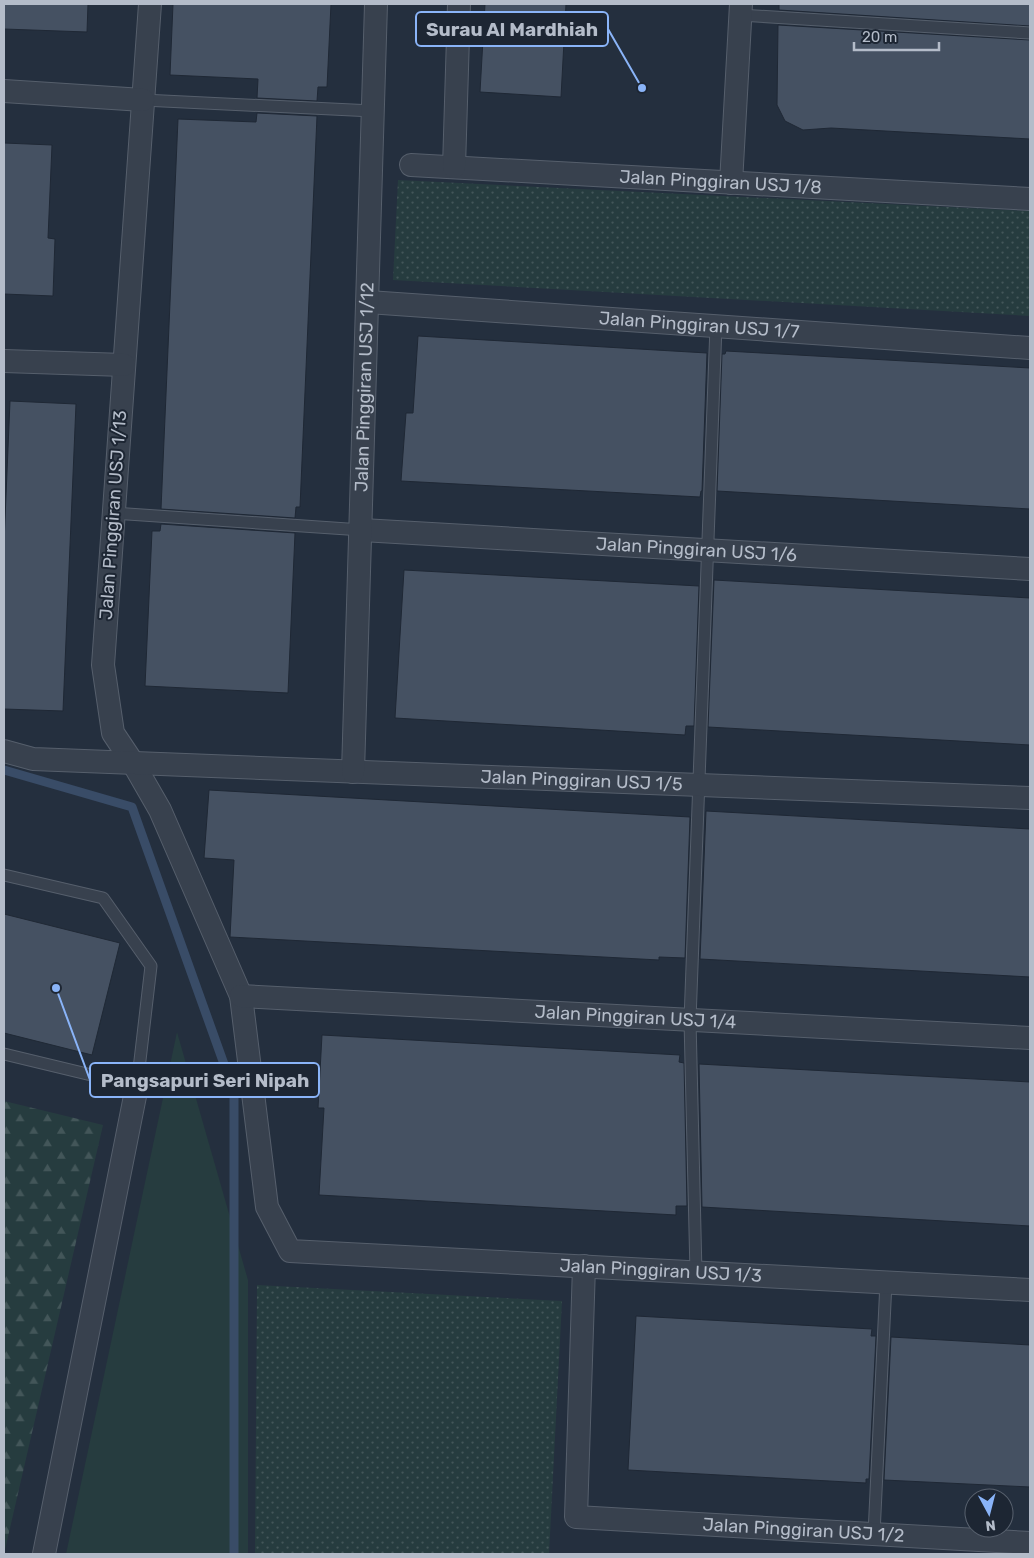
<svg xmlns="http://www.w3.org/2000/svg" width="1034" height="1558" font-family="Rubik,sans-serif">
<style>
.grass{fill:#263c3f}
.forest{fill:url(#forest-firs)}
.park{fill:url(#park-dots)}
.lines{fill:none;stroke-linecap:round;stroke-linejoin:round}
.stream{stroke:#394c67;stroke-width:9}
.building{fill:#455162;stroke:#1f2835}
.service-casing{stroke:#565f6c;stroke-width:13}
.minor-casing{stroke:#565f6c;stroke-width:24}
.service{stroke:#38414e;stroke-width:11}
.minor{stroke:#38414e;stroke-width:22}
.labels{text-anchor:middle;stroke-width:4;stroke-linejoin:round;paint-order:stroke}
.street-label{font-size:18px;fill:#b4bcc9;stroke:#1d2633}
.leader{fill:none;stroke:#8ab4f8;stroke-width:2}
.callout-dot{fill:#8ab4f8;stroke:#1d2633;stroke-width:2}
.callout{fill:#1d2633;stroke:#8ab4f8;stroke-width:2}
.callout-label{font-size:19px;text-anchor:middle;font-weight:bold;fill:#b4bcc9}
</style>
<defs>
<pattern id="forest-firs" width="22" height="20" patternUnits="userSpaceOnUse" patternTransform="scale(1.25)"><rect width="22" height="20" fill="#263c3f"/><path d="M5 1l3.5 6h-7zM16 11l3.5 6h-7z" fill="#435659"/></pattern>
<pattern id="park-dots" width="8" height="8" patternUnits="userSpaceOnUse" patternTransform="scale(1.25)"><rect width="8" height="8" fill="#263c3f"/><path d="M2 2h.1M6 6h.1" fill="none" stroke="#435659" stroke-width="1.8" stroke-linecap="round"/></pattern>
</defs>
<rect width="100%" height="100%" fill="#242f3e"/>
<path class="grass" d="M 177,1032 L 248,1280 L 248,1554 L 66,1554 Z"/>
<path class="forest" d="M 4,1101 L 103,1125 L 4,1554 Z"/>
<path class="park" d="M 398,180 L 1030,211 L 1030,316 L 393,280 Z
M 257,1285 L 562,1301 L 549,1554 L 255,1554 Z"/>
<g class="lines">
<path class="stream" d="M 4,770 L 132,807 L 234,1092 L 234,1554"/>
</g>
<path class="building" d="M 4,4 L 88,4 L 87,32 L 4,29 Z
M 173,4 L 331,4 L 327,87 L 318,87 L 317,101 L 257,98 L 258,79 L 170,75 Z
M 485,4 L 566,4 L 561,97 L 480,92 Z
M 779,4 L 1030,4 L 1030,26 L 779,10 Z
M 778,25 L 1030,40 L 1030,139 L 831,128 L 803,130 L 785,121 L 777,105 Z
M 257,113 L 317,116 L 300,507 L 296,507 L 295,518 L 161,509 L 178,119 L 256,122 Z
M 4,143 L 52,145 L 48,238 L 55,239 L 53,296 L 4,294 Z
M 418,336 L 707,353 L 702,491 L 701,491 L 700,497 L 401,481 L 406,413 L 413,413 Z
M 726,351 L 1030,368 L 1030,509 L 717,491 L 722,354 L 725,354 Z
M 10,401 L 76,404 L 63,711 L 4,709 L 4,543 Z
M 161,524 L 295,533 L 288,693 L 145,686 L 152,531 L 160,531 Z
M 404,570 L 699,586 L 694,726 L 686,726 L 685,735 L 395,718 Z
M 714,580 L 1030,598 L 1030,745 L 708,727 Z
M 209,790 L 690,817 L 685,958 L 659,957 L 659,960 L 230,937 L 234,860 L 204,858 Z
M 706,811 L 1030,829 L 1030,977 L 700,959 Z
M 4,914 L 120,943 L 92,1055 L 4,1033 Z
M 322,1035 L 680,1055 L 679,1062 L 684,1063 L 687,1206 L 676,1206 L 676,1215 L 319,1195 L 324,1108 L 318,1108 Z
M 699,1064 L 1030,1082 L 1030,1226 L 702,1207 Z
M 636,1316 L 872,1329 L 871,1336 L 876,1336 L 869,1479 L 866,1479 L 866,1483 L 628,1470 Z
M 891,1337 L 1030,1345 L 1030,1487 L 884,1480 Z"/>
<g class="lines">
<g class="service-casing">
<path id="service" d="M 740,15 L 1030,33
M 143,100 L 373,111
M 113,513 L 362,530
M 4,875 L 103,898 L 151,966 L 137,1086 L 4,1054
M 696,1273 L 690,1020 L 716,326
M 874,1534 L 886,1282"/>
</g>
<g class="minor-casing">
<g id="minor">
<path id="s1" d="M 150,4 L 103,665 L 113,733 L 133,763 L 160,810 L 241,996 L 267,1207 L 290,1251 L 1030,1290"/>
<path d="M 4,91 L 143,100"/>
<path id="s2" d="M 411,165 L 1030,199"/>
<path d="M 454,167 L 459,4"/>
<path d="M 731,183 L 741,4"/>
<path id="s3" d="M 368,302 L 1030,348"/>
<path d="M 4,361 L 124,365"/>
<path id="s4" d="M 362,530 L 1030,569"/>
<path id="s5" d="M 4,751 L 33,759 L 1030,798"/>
<path id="s6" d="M 353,772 L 376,4"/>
<path id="s7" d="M 241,996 L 1030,1038"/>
<path id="s8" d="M 584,1266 L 576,1517 L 1030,1543"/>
<path d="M 44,1554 L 137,1086"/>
</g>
</g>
<use href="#service" class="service"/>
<use href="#minor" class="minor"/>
</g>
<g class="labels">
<g class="street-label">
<text dy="6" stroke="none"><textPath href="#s2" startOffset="310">Jalan Pinggiran USJ 1/8</textPath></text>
<text dy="6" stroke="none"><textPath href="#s3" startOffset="332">Jalan Pinggiran USJ 1/7</textPath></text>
<text dy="6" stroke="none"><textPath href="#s6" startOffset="385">Jalan Pinggiran USJ 1/12</textPath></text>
<text transform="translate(113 515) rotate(-86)" y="6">Jalan Pinggiran USJ 1/13</text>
<text dy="6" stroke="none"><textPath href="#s4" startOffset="335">Jalan Pinggiran USJ 1/6</textPath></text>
<text dy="6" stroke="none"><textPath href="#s5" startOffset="579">Jalan Pinggiran USJ 1/5</textPath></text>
<text dy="6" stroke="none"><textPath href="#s7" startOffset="395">Jalan Pinggiran USJ 1/4</textPath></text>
<text dy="6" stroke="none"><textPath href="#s1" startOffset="1658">Jalan Pinggiran USJ 1/3</textPath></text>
<text dy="6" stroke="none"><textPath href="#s8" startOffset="479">Jalan Pinggiran USJ 1/2</textPath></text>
</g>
</g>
<path class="leader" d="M642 88L608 29M56 988L90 1080"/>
<g class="callout-dot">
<circle cx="642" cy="88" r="5"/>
<circle cx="56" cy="988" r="5"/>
</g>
<g class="callout">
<rect x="416" y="12" width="192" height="34" rx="5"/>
<rect x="90" y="1063" width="229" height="34" rx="5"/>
</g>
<g class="callout-label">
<text x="512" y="36">Surau Al Mardhiah</text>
<text x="205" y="1087">Pangsapuri Seri Nipah</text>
</g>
<rect width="1034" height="1558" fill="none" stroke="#b4bcc9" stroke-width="10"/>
<g transform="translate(989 1513) rotate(173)"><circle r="24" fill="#1d2633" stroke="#59626f"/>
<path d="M0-4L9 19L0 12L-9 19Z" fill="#8ab4f8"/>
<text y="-8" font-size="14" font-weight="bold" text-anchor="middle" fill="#b4bcc9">N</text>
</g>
<path d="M854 42v8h85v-8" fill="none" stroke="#b4bcc9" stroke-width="2.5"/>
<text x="862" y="42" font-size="15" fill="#b4bcc9" stroke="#1d2633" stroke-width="4" paint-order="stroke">20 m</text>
</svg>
